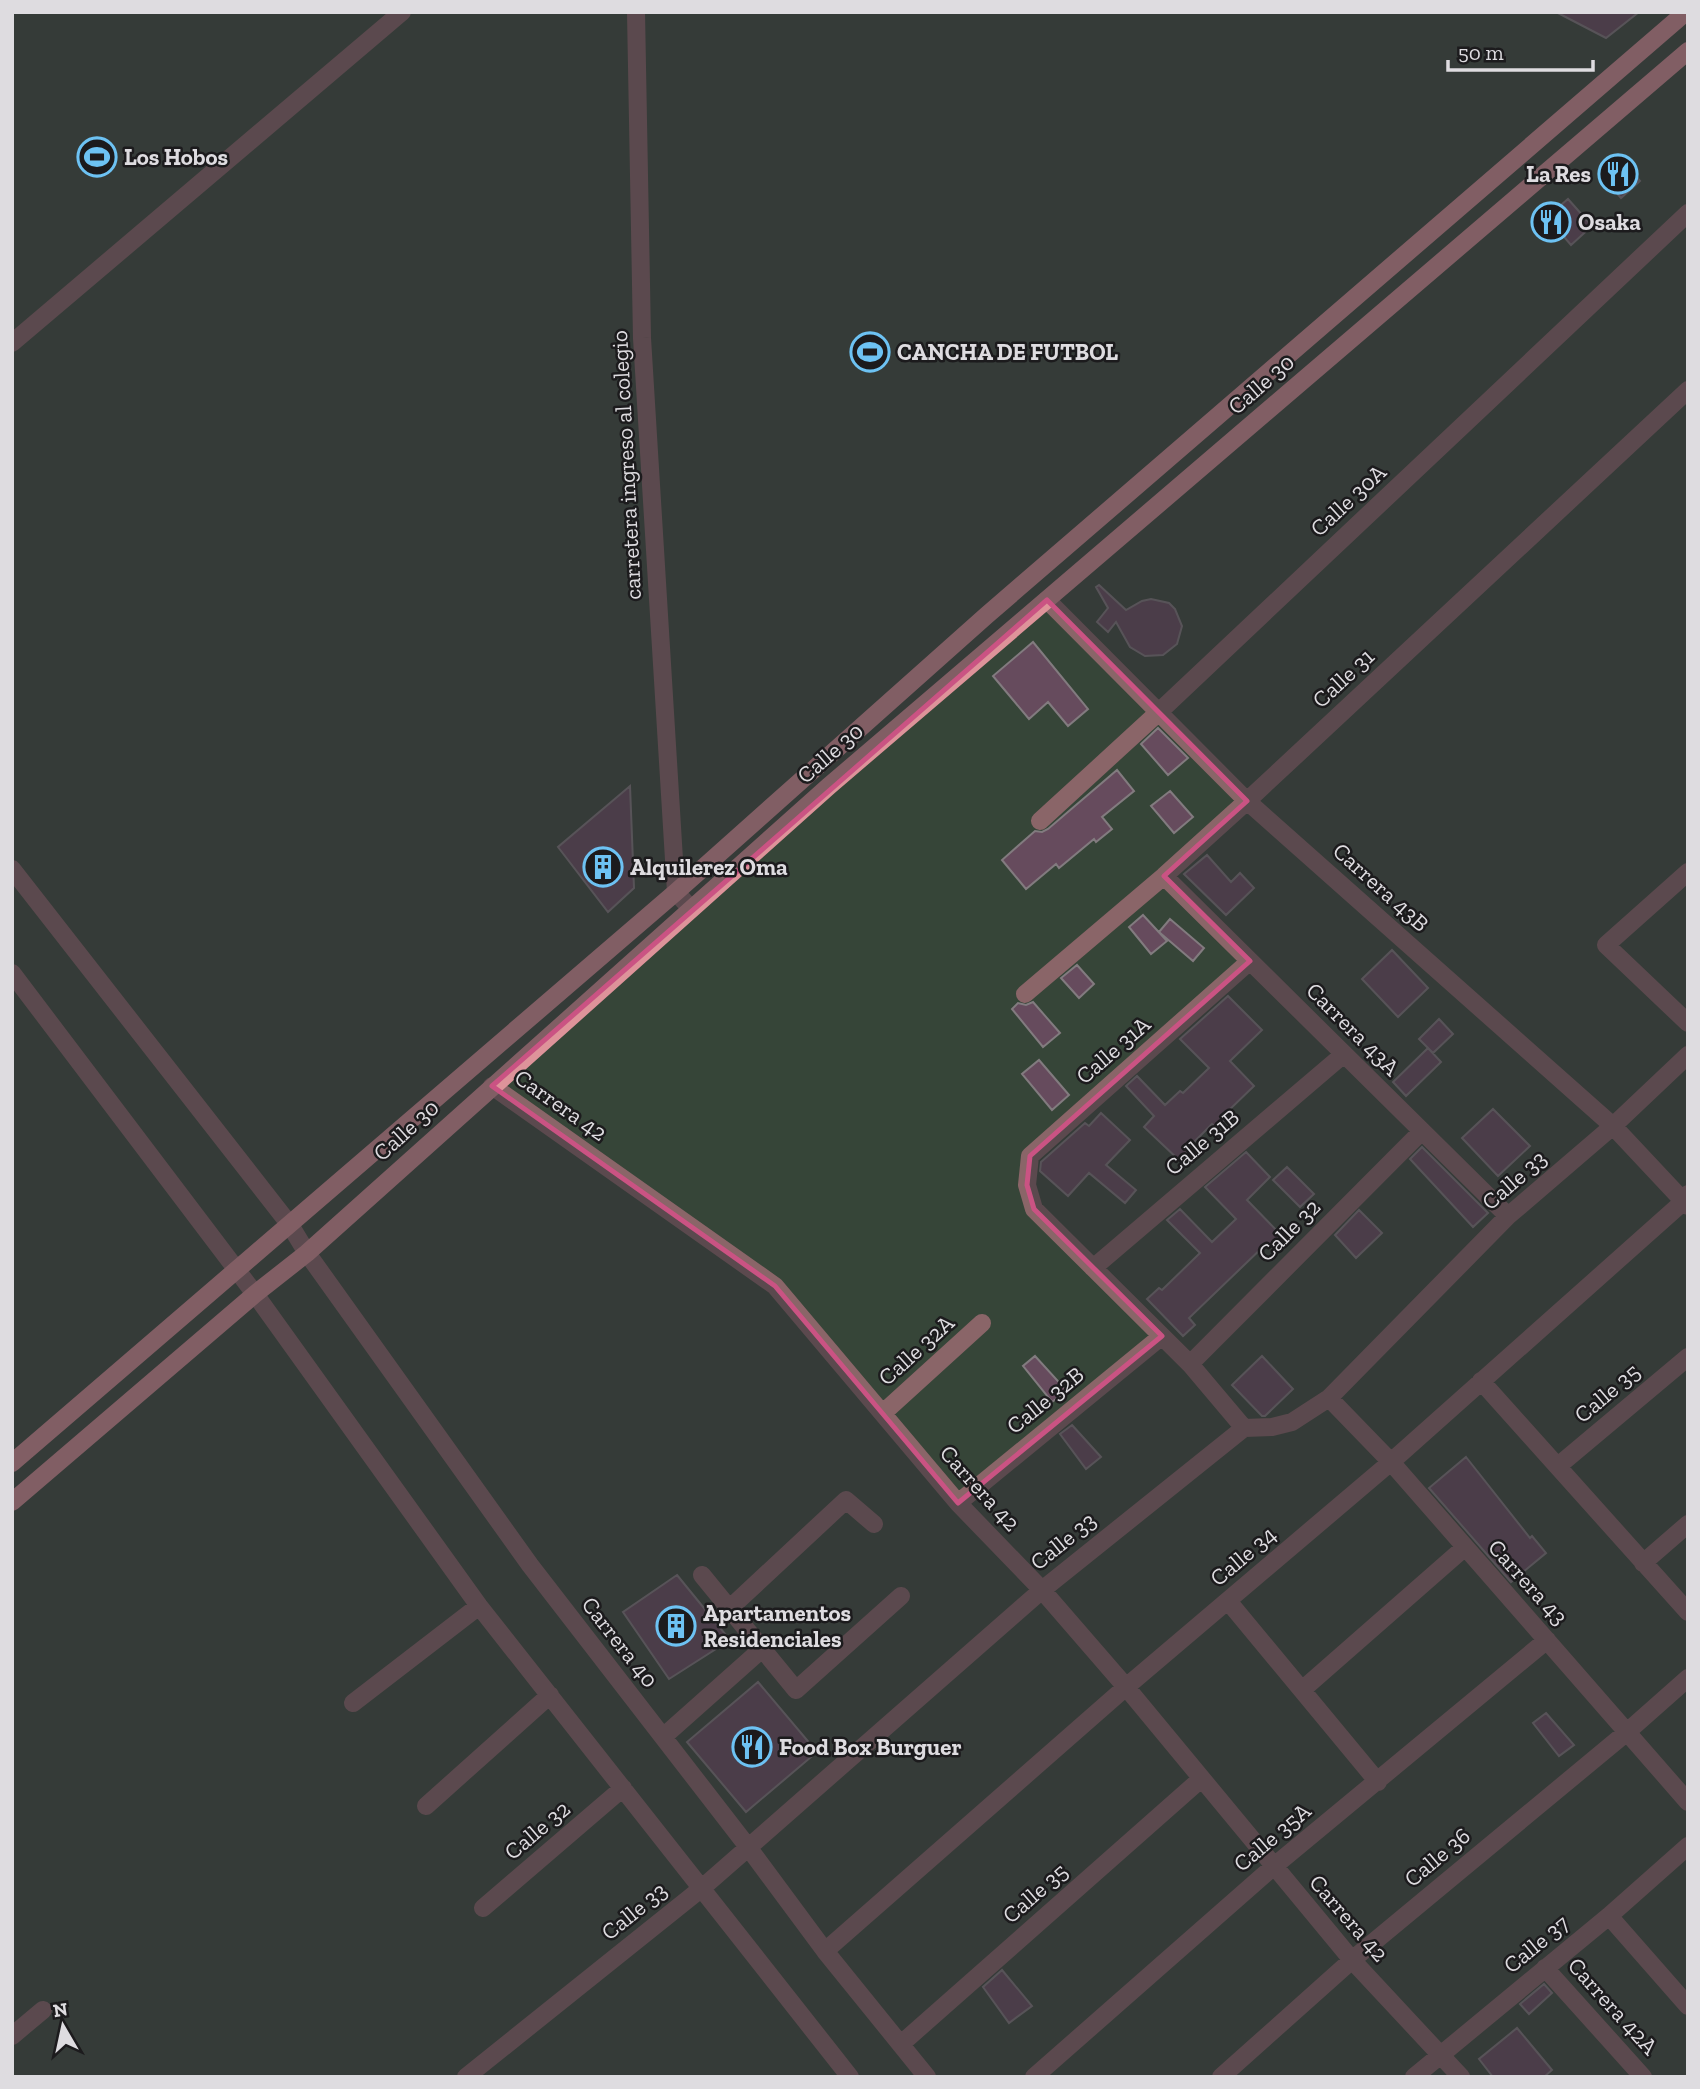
<svg xmlns="http://www.w3.org/2000/svg" width="1700" height="2089" font-family="'Zilla Slab',serif">
<style>
.green{fill:#364538}
.building{fill:#664b5d;stroke:#827b7f;stroke-width:2}
.lines{fill:none;stroke-linecap:round;stroke-linejoin:round}
.minor{stroke:#8a6568;stroke-width:18}
.major{stroke:#de939a;stroke-width:18}
.marked{fill:none;stroke:#ca5383;stroke-width:5;stroke-linejoin:round}
.labels{text-anchor:middle;stroke-width:5;stroke-linejoin:round;paint-order:stroke}
.poi-label{font-size:23px;font-weight:bold;fill:#dedce0;stroke:#1c1b1d;text-anchor:start}
.street-label{font-size:23px;fill:#dedce0;stroke:#1c1b1d}
</style>
<rect width="100%" height="100%" fill="#353338"/>
<path class="green" d="M 12,12 L 1688,12 L 1688,2077 L 12,2077 Z"/>
<path class="building" d="M 1556,12 L 1639,12 L 1606,38 Z
M 1618,155 L 1640,181 L 1621,198 L 1599,172 Z
M 1568,199 L 1592,226 L 1571,245 L 1547,217 Z
M 1099,585 L 1126,610 L 1142,601 L 1151,599 L 1169,603 L 1175,609 L 1182,626 L 1177,644 L 1163,655 L 1145,656 L 1130,647 L 1116,622 L 1108,632 L 1097,622 L 1108,608 L 1096,587 Z
M 1033,642 L 1088,709 L 1068,726 L 1048,702 L 1029,719 L 993,676 Z
M 1158,728 L 1188,758 L 1168,775 L 1141,744 Z
M 1117,770 L 1134,791 L 1102,817 L 1112,829 L 1096,842 L 1094,839 L 1059,868 L 1056,864 L 1026,889 L 1002,860 L 1035,831 L 1042,832 L 1048,829 Z
M 630,786 L 634,888 L 608,912 L 558,847 Z
M 1170,791 L 1193,817 L 1174,833 L 1151,806 Z
M 1207,855 L 1231,882 L 1240,873 L 1254,888 L 1226,915 L 1184,874 Z
M 1143,915 L 1167,941 L 1151,954 L 1129,927 Z
M 1170,919 L 1204,948 L 1193,961 L 1159,932 Z
M 1392,950 L 1428,988 L 1398,1017 L 1362,979 Z
M 1077,965 L 1094,984 L 1079,998 L 1061,978 Z
M 1228,996 L 1262,1030 L 1230,1061 L 1254,1086 L 1227,1112 L 1230,1115 L 1216,1128 L 1212,1124 L 1188,1148 L 1190,1149 L 1179,1160 L 1144,1127 L 1154,1116 L 1126,1086 L 1137,1076 L 1165,1105 L 1180,1091 L 1183,1093 L 1209,1068 L 1180,1039 Z
M 1033,1002 L 1060,1033 L 1043,1047 L 1012,1009 L 1018,1003 L 1026,1005 Z
M 1439,1019 L 1453,1034 L 1433,1053 L 1419,1039 Z
M 1428,1048 L 1441,1062 L 1406,1096 L 1393,1082 Z
M 1039,1060 L 1069,1095 L 1052,1110 L 1022,1074 Z
M 1493,1109 L 1530,1146 L 1498,1176 L 1462,1138 Z
M 1101,1113 L 1130,1140 L 1106,1165 L 1136,1190 L 1125,1203 L 1089,1173 L 1068,1196 L 1040,1171 L 1041,1162 L 1085,1123 L 1089,1126 Z
M 1422,1147 L 1488,1213 L 1473,1227 L 1410,1159 Z
M 1246,1152 L 1270,1177 L 1247,1200 L 1281,1235 L 1269,1247 L 1266,1244 L 1189,1318 L 1195,1325 L 1183,1336 L 1147,1299 L 1159,1288 L 1162,1290 L 1200,1253 L 1167,1220 L 1180,1209 L 1212,1242 L 1236,1219 L 1205,1187 Z
M 1287,1167 L 1314,1194 L 1300,1207 L 1273,1180 Z
M 1359,1210 L 1382,1233 L 1356,1258 L 1335,1235 Z
M 1035,1356 L 1067,1391 L 1052,1402 L 1023,1366 Z
M 1262,1356 L 1293,1389 L 1265,1416 L 1262,1416 L 1232,1385 Z
M 1072,1425 L 1101,1457 L 1086,1469 L 1060,1434 Z
M 1466,1457 L 1530,1538 L 1532,1536 L 1546,1553 L 1511,1582 L 1429,1488 Z
M 677,1575 L 730,1640 L 669,1679 L 623,1612 Z
M 758,1682 L 817,1752 L 746,1812 L 687,1742 Z
M 1546,1713 L 1574,1745 L 1559,1756 L 1533,1723 Z
M 1002,1970 L 1032,2006 L 1009,2023 L 983,1987 Z
M 1544,1984 L 1552,1993 L 1529,2014 L 1520,2004 Z
M 1517,2028 L 1552,2070 L 1544,2077 L 1493,2077 L 1479,2059 Z"/>
<g class="lines">
<path class="minor" d="M 636,12 L 642,338 L 676,892 L 691,909
M 12,343 L 402,12
M 1047,600 L 1247,801 L 1613,1126 L 1688,1206
M 1040,821 L 1160,711 L 1688,213
M 12,869 L 290,1225 L 307,1253 L 530,1565 L 748,1847 L 825,1951 L 927,2077
M 1688,872 L 1606,945 L 1688,1023
M 1164,876 L 1508,1216
M 12,973 L 255,1294 L 479,1606 L 850,2077
M 1025,994 L 1164,876 L 1247,801 L 1688,390
M 492,1086 L 775,1286 L 958,1503 L 1042,1590 L 1126,1687 L 1352,1960 L 1461,2077
M 1093,1268 L 1344,1054
M 1190,1364 L 1422,1131
M 1481,1381 L 1688,1612
M 1329,1398 L 1391,1462 L 1688,1802
M 883,1413 L 982,1323
M 1244,1428 L 1190,1364 L 1034,1209 L 1027,1185 L 1030,1156 L 1250,961
M 1558,1466 L 1688,1357
M 958,1503 L 1162,1336
M 1643,1563 L 1688,1524
M 702,1575 L 796,1690 L 901,1596
M 1228,1601 L 1378,1782
M 730,1608 L 846,1500 L 874,1524
M 1302,1690 L 1464,1548
M 353,1703 L 479,1606
M 663,1737 L 763,1648
M 426,1806 L 550,1695
M 483,1908 L 623,1788
M 1609,1916 L 1688,2006
M 825,1951 L 1126,1687 L 1391,1462 L 1683,1202 L 1688,1194
M 1545,1968 L 1643,2077
M 12,2036 L 43,2010
M 901,2044 L 1201,1779
M 466,2077 L 702,1888 L 1042,1590 L 1244,1428 L 1272,1427 L 1292,1422 L 1329,1398 L 1508,1216 L 1613,1126 L 1688,1055
M 1034,2077 L 1273,1867 L 1547,1640
M 1221,2077 L 1352,1960 L 1627,1732 L 1688,1678
M 1414,2077 L 1609,1916 L 1688,1846"/>
<path class="major" d="M 12,1463 L 676,892 L 987,615 L 1686,12
M 12,1502 L 255,1294 L 307,1253 L 829,786 L 1688,51"/>
</g>
<path d="M0 0H1700V2089H0ZM 1047,600 L 1247,801 L 1164,876 L 1250,961 L 1030,1156 L 1027,1185 L 1034,1209 L 1162,1336 L 958,1503 L 775,1286 L 492,1086 Z" fill="#353338" fill-opacity=".55" fill-rule="evenodd"/>
<path class="marked" d="M 1047,600 L 1247,801 L 1164,876 L 1250,961 L 1030,1156 L 1027,1185 L 1034,1209 L 1162,1336 L 958,1503 L 775,1286 L 492,1086 Z"/>
<defs>
<g id="stadium-ring" transform="scale(2.0125)"><circle r="9.5" fill="#1c1b1d" stroke="#6dc2f3" stroke-width="1.5"/><path d="M0-5a6.5 5 0 1 0 0 10a6.5 5 0 1 0 0-10ZM-3.5-1.8h7v3.6h-7Z" fill="#6dc2f3"/></g>
<g id="restaurant-ring" transform="scale(2.0125)"><circle r="9.5" fill="#1c1b1d" stroke="#6dc2f3" stroke-width="1.5"/><path d="M-5-6h1v4h1v-4h1v4h1v-4h1v5L-1.5 .5V6h-2V.5L-5-1ZM5-6V6H3V1.5H1.5Q1.5-4 5-6Z" fill="#6dc2f3"/></g>
<g id="building-ring" transform="scale(2.0125)"><circle r="9.5" fill="#1c1b1d" stroke="#6dc2f3" stroke-width="1.5"/><path d="M-4-6H4V6H1V3H-1V6H-4ZM-2.5-4.3h1.7v1.8h-1.7ZM.8-4.3h1.7v1.8H.8ZM-2.5-1h1.7V.8h-1.7ZM.8-1h1.7V.8H.8Z" fill="#6dc2f3"/></g>
</defs>
<g fill-rule="evenodd">
<use href="#stadium-ring" x="97" y="157"/>
<use href="#restaurant-ring" x="1618" y="174"/>
<use href="#restaurant-ring" x="1551" y="222"/>
<use href="#stadium-ring" x="870" y="352"/>
<use href="#building-ring" x="603" y="867"/>
<use href="#building-ring" x="676" y="1626"/>
<use href="#restaurant-ring" x="752" y="1747"/>
</g>
<g class="labels">
<g class="poi-label">
<text x="124" y="165">Los Hobos</text>
<text x="1591" y="182" text-anchor="end">La Res</text>
<text x="1578" y="230">Osaka</text>
<text x="897" y="360">CANCHA DE FUTBOL</text>
<text x="630" y="875">Alquilerez Oma</text>
<text x="703" y="1621">Apartamentos<tspan x="703" dy="26">Residenciales</tspan></text>
<text x="779" y="1755">Food Box Burguer</text>
</g>
<g class="street-label">
<text transform="translate(1261 384) rotate(-41)" y="8">Calle 30</text>
<text transform="translate(626 465) rotate(-93)" y="8">carretera ingreso al colegio</text>
<text transform="translate(1348 500) rotate(-43)" y="8">Calle 30A</text>
<text transform="translate(1343 678) rotate(-43)" y="8">Calle 31</text>
<text transform="translate(830 753) rotate(-41)" y="8">Calle 30</text>
<text transform="translate(1381 887) rotate(42)" y="8">Carrera 43B</text>
<text transform="translate(1353 1029) rotate(45)" y="8">Carrera 43A</text>
<text transform="translate(1113 1050) rotate(-41)" y="8">Calle 31A</text>
<text transform="translate(561 1105) rotate(35)" y="8">Carrera 42</text>
<text transform="translate(406 1130) rotate(-42)" y="8">Calle 30</text>
<text transform="translate(1202 1142) rotate(-40)" y="8">Calle 31B</text>
<text transform="translate(1514 1180) rotate(-41)" y="8">Calle 33</text>
<text transform="translate(1289 1230) rotate(-45)" y="8">Calle 32</text>
<text transform="translate(916 1350) rotate(-42)" y="8">Calle 32A</text>
<text transform="translate(1607 1393) rotate(-40)" y="8">Calle 35</text>
<text transform="translate(1045 1400) rotate(-39)" y="8">Calle 32B</text>
<text transform="translate(980 1488) rotate(48)" y="8">Carrera 42</text>
<text transform="translate(1063 1541) rotate(-39)" y="8">Calle 33</text>
<text transform="translate(1243 1556) rotate(-40)" y="8">Calle 34</text>
<text transform="translate(1528 1582) rotate(48)" y="8">Carrera 43</text>
<text transform="translate(620 1642) rotate(52)" y="8">Carrera 40</text>
<text transform="translate(537 1830) rotate(-40)" y="8">Calle 32</text>
<text transform="translate(1272 1837) rotate(-40)" y="8">Calle 35A</text>
<text transform="translate(1437 1857) rotate(-40)" y="8">Calle 36</text>
<text transform="translate(1035 1893) rotate(-41)" y="8">Calle 35</text>
<text transform="translate(634 1911) rotate(-39)" y="8">Calle 33</text>
<text transform="translate(1349 1918) rotate(49)" y="8">Carrera 42</text>
<text transform="translate(1536 1944) rotate(-39)" y="8">Calle 37</text>
<text transform="translate(1613 2006) rotate(48)" y="8">Carrera 42A</text>
</g>
</g>
<rect width="1700" height="2089" fill="none" stroke="#dedce0" stroke-width="28"/>
<g transform="translate(63 2026) rotate(351)" stroke="#1c1b1d" stroke-width="5" paint-order="stroke">
<path d="M0-5L12 26L0 18L-12 26Z" fill="#dedce0"/>
<text y="-10" font-size="19" font-weight="bold" text-anchor="middle" fill="#dedce0">N</text>
</g>
<path d="M1448 60v10h145v-10" fill="none" stroke="#dedce0" stroke-width="3.5"/>
<text x="1458" y="60" font-size="21" fill="#dedce0" stroke="#1c1b1d" stroke-width="5" paint-order="stroke">50 m</text>
</svg>
